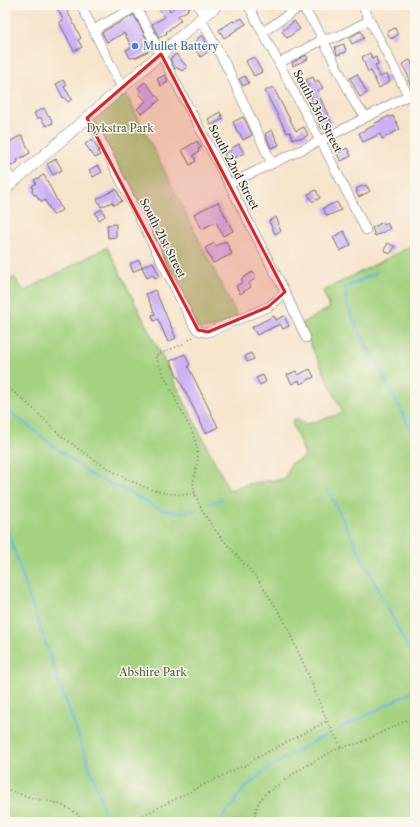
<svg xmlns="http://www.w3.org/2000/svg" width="420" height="827" font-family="'Libre Caslon Text',serif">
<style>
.green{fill:#a4d280;stroke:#687e56}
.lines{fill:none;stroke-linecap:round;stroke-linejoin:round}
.stream{stroke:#65b6e0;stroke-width:2}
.building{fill:#ccaff6}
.minor-casing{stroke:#726c63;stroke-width:10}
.major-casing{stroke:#726c63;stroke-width:12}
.path{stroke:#726c63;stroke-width:1.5;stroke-dasharray:1 3;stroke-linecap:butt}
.minor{stroke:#fff;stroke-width:9}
.major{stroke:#fff;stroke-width:11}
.marked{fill:#d62828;fill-opacity:0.2;stroke:#d62828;stroke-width:3;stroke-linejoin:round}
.shop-dot{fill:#3f7fe0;stroke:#fbf7ec;stroke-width:1.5}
.labels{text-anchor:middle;stroke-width:3;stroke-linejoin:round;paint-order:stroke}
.shop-label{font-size:11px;fill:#366cbe;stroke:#fbf7ec;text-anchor:start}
.street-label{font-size:11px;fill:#2b2b2b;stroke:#fbf7ec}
.park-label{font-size:11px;fill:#4f5d44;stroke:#fbf7ec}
</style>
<rect width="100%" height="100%" fill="#fbf7ec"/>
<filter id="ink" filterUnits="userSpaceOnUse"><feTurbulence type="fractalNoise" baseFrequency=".025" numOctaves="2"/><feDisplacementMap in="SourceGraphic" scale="8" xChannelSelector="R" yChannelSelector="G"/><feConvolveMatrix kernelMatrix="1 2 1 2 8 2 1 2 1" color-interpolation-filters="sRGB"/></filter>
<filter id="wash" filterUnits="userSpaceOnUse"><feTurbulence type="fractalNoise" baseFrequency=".012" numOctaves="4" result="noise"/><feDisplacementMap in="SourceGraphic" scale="16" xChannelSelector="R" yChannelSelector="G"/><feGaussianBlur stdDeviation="0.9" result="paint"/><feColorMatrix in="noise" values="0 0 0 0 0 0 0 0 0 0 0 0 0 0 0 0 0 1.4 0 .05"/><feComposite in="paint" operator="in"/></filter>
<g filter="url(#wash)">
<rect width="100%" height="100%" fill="#f6e4cb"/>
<path class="green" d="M 125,92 L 238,318 L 215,327 L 199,329 L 93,119 Z
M 415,244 L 415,822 L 5,822 L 5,284 L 14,277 L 24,291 L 107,247 L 229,490 L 247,484 L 266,481 L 285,479 L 291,463 C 296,461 304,460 305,454 L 292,423 L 293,420 L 296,419 L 305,424 L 310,423 L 343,413 L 307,337 L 302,323 L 330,308 L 323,291 Z"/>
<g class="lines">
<path class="stream" d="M 377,272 L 345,288 L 346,302 L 353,319 L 415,437
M 5,408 L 94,477 L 123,489 L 160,509 L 178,513 L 195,510
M 327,490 L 334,502 L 404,640 L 415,660
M 210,503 L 223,499
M 5,523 L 32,605 L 99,794 L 105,815
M 340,728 L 358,720 L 415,690
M 220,822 L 227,811 L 235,804 L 237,797 L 246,787 L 267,769 L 311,743 L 326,735"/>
</g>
<g id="blocks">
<path class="building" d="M 56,5 L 64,5 L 81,38 L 78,40 L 82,47 L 74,51 L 60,24 L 60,22 L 63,20 Z
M 156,5 L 164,5 L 170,11 L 177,5 L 192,5 L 192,6 L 187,9 L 188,10 L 178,16 L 181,20 L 166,32 L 167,33 L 159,38 L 152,24 L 165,17 Z
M 134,15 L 152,49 L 137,57 L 130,58 L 126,50 L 132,47 L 124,33 L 107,42 L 102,33 L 104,31 Z
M 242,18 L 246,24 L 224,38 L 219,30 L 233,21 L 234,22 Z
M 294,21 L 300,29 L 287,38 L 282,31 Z
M 395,28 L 398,35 L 391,39 L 387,32 Z
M 361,31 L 364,38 L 352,44 L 349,38 Z
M 202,35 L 206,41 L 205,42 L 211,49 L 201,57 L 193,47 L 197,43 L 195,41 Z
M 344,44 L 346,52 L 337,55 L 335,47 Z
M 370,53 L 372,59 L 376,57 L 378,64 L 375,65 L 380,77 L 387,74 L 390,81 L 379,88 L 371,71 L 368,72 L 362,57 Z
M 176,54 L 187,67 L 182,71 L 180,69 L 179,70 L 177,67 L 175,69 L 170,59 Z
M 306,55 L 308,59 L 293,66 L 292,63 Z
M 254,57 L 262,72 L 254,76 L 246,61 Z
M 410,60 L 415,69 L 415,86 L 412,87 L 408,80 L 410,79 L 402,64 Z
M 357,74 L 367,93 L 360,97 L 350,78 Z
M 165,75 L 168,82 L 161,86 L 157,79 Z
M 245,76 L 249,83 L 243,86 L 239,79 Z
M 313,77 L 315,82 L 318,80 L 323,88 L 317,91 L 332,124 L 322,129 L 318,122 L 320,121 L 311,101 L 313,100 L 306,87 L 309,86 L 306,80 Z
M 63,80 L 67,85 L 64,87 L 72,99 L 68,102 L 64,97 L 63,98 L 56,84 Z
M 145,82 L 160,100 L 142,114 L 137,109 L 146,101 L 139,93 L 141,91 L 138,88 Z
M 273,87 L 296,131 L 304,127 L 308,135 L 301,139 L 300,138 L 297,139 L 296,138 L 293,139 L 290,132 L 287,133 L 265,91 Z
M 44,108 L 48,116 L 49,115 L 53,123 L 46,126 L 40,117 L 37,119 L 34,113 Z
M 220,112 L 223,119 L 211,125 L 208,119 Z
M 389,116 L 390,117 L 393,116 L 400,129 L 382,139 L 380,134 L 363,142 L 359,133 L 375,125 L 374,124 Z
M 243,117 L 243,118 L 244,118 L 252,135 L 243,140 L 239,132 L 238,133 L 233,122 Z
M 272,130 L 279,145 L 271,148 L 265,134 Z
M 22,135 L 30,153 L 17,160 L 18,162 L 11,166 L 5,154 L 5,144 Z
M 92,139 L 97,147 L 99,151 L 98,152 L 100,155 L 95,158 L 85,144 Z
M 197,141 L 201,148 L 198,149 L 199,152 L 193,155 L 196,161 L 190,165 L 182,150 Z
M 239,144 L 244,153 L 228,161 L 224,154 L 233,149 L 232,148 Z
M 347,148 L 351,156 L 341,161 L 337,154 Z
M 56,159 L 62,170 L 53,175 L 47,164 Z
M 98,165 L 102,172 L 93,177 L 89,170 Z
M 44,175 L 62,210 L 53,215 L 45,200 L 42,202 L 40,199 L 39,200 L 36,194 L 34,195 L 32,190 L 33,189 L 32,186 L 36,183 L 34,180 Z
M 366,185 L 370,191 L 359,197 L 356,192 L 358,191 L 356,189 L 362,186 L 363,187 Z
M 116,189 L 122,201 L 114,205 L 112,202 L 101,207 L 97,199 Z
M 316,190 L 320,198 L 314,201 L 312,201 L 308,194 Z
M 218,202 L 233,231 L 223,236 L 216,222 L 202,229 L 194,214 Z
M 337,202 L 341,210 L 327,216 L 323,208 Z
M 102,209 L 105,216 L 99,220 L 95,213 Z
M 276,217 L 279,224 L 278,225 L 281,231 L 275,234 L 269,221 Z
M 383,222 L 384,225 L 387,223 L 390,229 L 375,236 L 372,228 Z
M 116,224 L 116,237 L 108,238 L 107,225 Z
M 344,231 L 351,245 L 340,251 L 333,237 Z
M 226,241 L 232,254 L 213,263 L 205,248 L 214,243 L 216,246 Z
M 388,243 L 395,247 L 390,254 L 384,250 Z
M 139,260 L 142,267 L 153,262 L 160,276 L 155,278 L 153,275 L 147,278 L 142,267 L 133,272 L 130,264 Z
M 253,272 L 256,278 L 249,283 L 251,287 L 240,294 L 236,286 L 243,282 L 241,279 Z
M 155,290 L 176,338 L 168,342 L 158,319 L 154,321 L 152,315 L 155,314 L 146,294 Z
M 274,316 L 276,320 L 284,316 L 289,326 L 283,329 L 280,324 L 257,335 L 252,327 Z
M 251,353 L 254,359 L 247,362 L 245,356 Z
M 185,354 L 190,365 L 188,366 L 218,427 L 206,433 L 170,361 Z
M 310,369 L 314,377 L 300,384 L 299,380 L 292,384 L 287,375 L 296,371 L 298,375 Z
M 263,375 L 266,382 L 260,385 L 256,378 Z"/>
</g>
</g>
<g filter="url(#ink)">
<use href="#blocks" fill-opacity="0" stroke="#726c63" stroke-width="1"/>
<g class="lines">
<g class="minor-casing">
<path id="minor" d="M 81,5 L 122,88
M 198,5 L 204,16
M 248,5 L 317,135 L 324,147 L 366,230
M 301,5 L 317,28 L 356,105 L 367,117
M 362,5 L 408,95
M 201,19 L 228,69 L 272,164
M 95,32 L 100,26 L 136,7
M 263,32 L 301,6
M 279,63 L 322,40 L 337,37 L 370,20
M 87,118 L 96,131 L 194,326 C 198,331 201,333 208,332 L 268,307 L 276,301 L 285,292 L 229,184 L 135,5
M 5,168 L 13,183
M 229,184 L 320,141 L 415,92
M 285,292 L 306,338"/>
</g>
<g class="major-casing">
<path id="major" d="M 5,189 L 217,5"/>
</g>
<path class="path" d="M 193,337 L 185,343 L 155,356 L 177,402 L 193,434 L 197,449 L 198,459 L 193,483 L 195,494 L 202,510 L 212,526 L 224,541 L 257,578 L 283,618 L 308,674 L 327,721 L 342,748
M 5,386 C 25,399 41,417 58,433 C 65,439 73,444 80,450 C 104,466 138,489 167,493 C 177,495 186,495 195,494
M 5,789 L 36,799 L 57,803 L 69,809 L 77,814 L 84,822
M 129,822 L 238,768 L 247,765 L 256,758 L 327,721
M 260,822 L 255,816 L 256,809 L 258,803 L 264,795 L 297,771 L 335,750 L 346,746 L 360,743 L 415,716"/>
<use href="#minor" class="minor"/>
<use href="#major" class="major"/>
</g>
</g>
<path class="marked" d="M 161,54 L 285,292 L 268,307 L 208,332 L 198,330 L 87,118 Z"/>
<circle class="shop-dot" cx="135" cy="46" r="4"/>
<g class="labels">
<g class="shop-label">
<text x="143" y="50">Mullet Battery</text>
</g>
<g class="street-label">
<text transform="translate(318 111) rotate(62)" y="4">South 23rd Street</text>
<text transform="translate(234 167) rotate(62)" y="4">South 22nd Street</text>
<text transform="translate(163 238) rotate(63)" y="4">South 21st Street</text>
</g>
<g class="park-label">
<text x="120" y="132">Dykstra Park</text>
<text x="153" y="676">Abshire Park</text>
</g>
</g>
<rect width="420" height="827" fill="none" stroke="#fbf7ec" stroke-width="20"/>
</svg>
